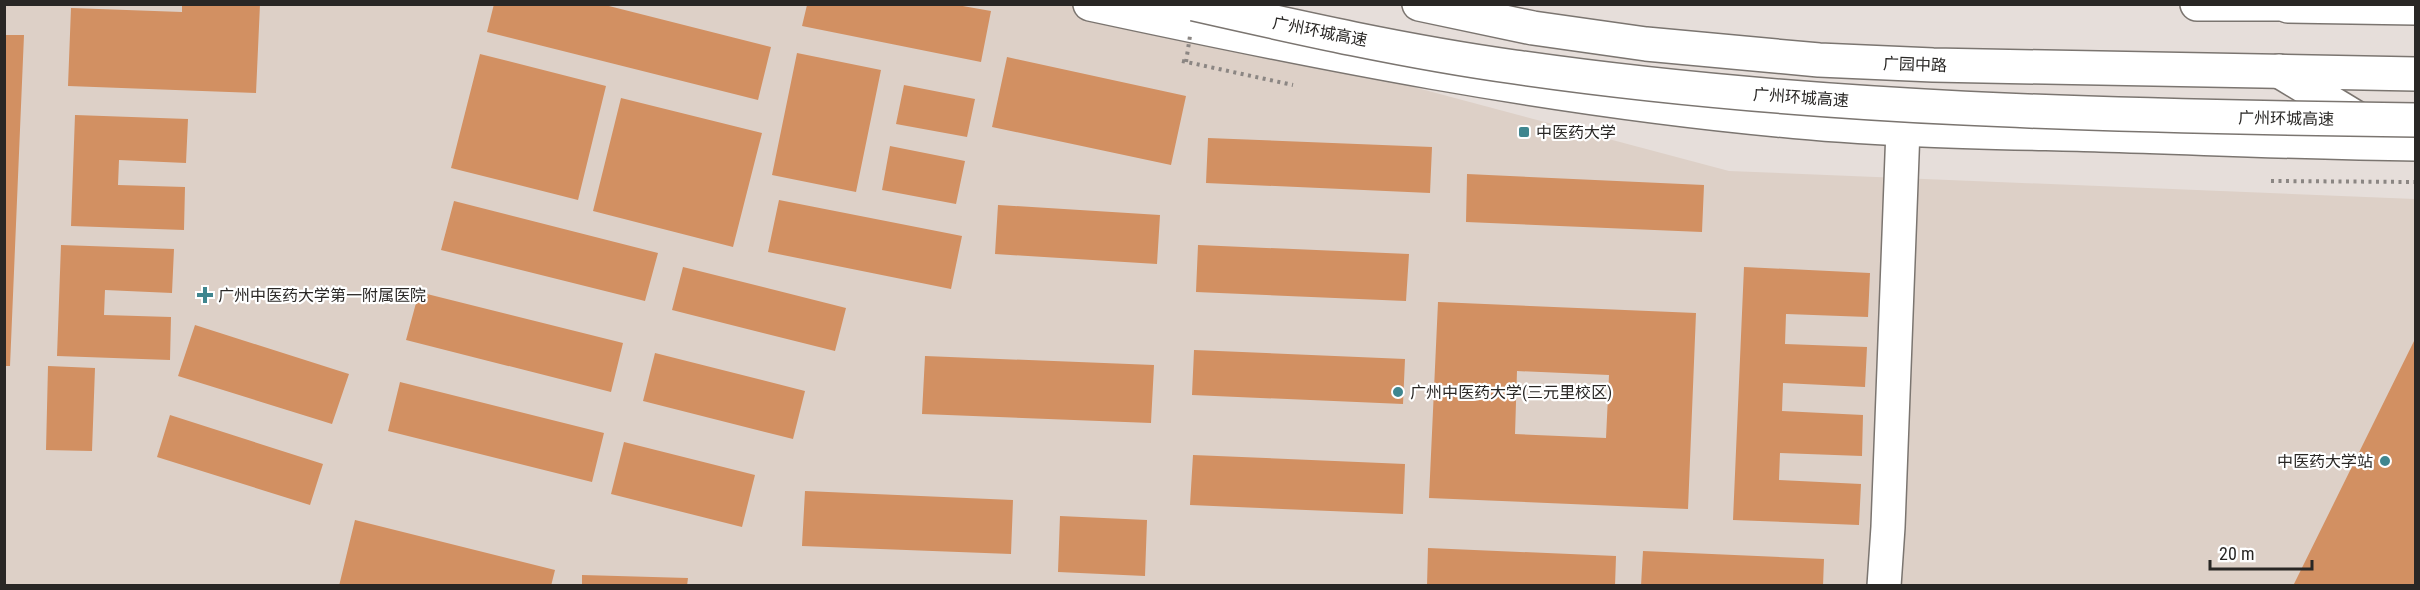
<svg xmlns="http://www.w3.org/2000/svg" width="2420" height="590" font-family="'Roboto Condensed','Noto Sans SC',sans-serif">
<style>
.built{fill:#ddd0c7}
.building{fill:#d29062;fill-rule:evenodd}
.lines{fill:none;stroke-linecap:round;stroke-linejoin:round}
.minor-casing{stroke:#7b7570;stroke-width:36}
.major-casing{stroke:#7b7570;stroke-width:36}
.highway-casing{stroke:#7b7570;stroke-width:36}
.path{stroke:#8b8683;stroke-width:4;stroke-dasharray:3 4.5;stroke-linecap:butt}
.minor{stroke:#fff;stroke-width:33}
.major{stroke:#fff;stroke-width:33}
.highway{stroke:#fff;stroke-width:33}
.highway-bridge-casing{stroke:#7b7570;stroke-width:36;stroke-linecap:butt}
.path-bridge{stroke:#8b8683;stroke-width:4;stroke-dasharray:3 4.5;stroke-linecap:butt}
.highway-bridge{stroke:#fff;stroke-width:33}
.poi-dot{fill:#3f868f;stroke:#fff;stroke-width:2}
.labels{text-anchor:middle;stroke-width:4.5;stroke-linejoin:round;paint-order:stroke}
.street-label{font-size:16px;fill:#292725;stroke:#fff}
.poi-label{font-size:16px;fill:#292725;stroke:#fff;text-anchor:start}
</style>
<rect width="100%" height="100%" fill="#e6deda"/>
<path class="built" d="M 4,5 L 1106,5 L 1729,171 L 2415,199 L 2415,585 L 5,585 Z"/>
<path class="building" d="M 182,4 L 260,4 L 256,93 L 68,86 L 71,8 L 182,12 Z
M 494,4 L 601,4 L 771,47 L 758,100 L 487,32 Z
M 807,5 L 957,5 L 991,11 L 981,62 L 802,26 Z
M 4,35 L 24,35 L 10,366 L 4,366 Z
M 797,53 L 881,70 L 856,192 L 772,175 Z
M 480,54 L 606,86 L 578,200 L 451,168 Z
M 1007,57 L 1186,96 L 1171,165 L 992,127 Z
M 904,85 L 975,99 L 967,137 L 896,124 Z
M 621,98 L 762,133 L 733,247 L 593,211 Z
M 75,115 L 188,119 L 186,163 L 119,160 L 118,185 L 185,187 L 184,230 L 71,226 Z
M 1208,138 L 1432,147 L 1430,193 L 1206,183 Z
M 890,146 L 965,161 L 956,204 L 882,190 Z
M 1467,174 L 1704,185 L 1702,232 L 1466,222 Z
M 779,200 L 962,236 L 951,289 L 768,252 Z
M 454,201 L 658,253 L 645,301 L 441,250 Z
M 998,205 L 1160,215 L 1157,264 L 995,254 Z
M 61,245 L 174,249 L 172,293 L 105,290 L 104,315 L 171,317 L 170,360 L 57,356 Z
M 1198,245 L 1409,254 L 1406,301 L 1196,292 Z
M 683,267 L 846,308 L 835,351 L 672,310 Z
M 1744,267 L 1870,273 L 1868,317 L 1786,314 L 1785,344 L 1867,347 L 1865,387 L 1783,383 L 1782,411 L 1863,415 L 1862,456 L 1780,453 L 1779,480 L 1861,484 L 1859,525 L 1733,520 Z
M 419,292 L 623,343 L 611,392 L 406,340 Z
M 1438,302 L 1696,313 L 1688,509 L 1429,498 ZM 1517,371 L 1609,375 L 1606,438 L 1515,434 Z
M 195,325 L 349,374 L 332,424 L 178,376 Z
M 2416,337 L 2416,586 L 2293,586 Z
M 1194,350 L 1405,359 L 1403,404 L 1192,395 Z
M 655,353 L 805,391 L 793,439 L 643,401 Z
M 925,356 L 1154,365 L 1151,423 L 922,414 Z
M 48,366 L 95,368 L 92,451 L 46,450 Z
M 400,382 L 604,433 L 592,482 L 388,431 Z
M 170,415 L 323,464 L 310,505 L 157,457 Z
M 624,442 L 755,475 L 742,527 L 611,494 Z
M 1193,455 L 1405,464 L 1403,514 L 1190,505 Z
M 805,491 L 1013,500 L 1011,554 L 802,546 Z
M 1060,516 L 1147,520 L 1145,576 L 1058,572 Z
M 355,520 L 555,570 L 551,586 L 339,586 Z
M 1428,548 L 1616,556 L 1615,586 L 1427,586 Z
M 1643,551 L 1824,559 L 1823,586 L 1641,586 Z
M 582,575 L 688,578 L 687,586 L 582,586 Z"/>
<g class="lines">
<g class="minor-casing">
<path id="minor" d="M 1884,586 L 1888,527 L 1903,129"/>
</g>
<g class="major-casing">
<path id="major" d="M 1090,4 C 1318,53 1545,98 1778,120 C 1885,131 1993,132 2100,135 C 2205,138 2310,143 2416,144
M 2288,6 L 2416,8
M 2279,71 L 2368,125"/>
</g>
<g class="highway-casing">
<path id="highway" d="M 1419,4 L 1533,28 L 1646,44 L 1819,60 L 1933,65 L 2416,74
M 2197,4 L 2293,4"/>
</g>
<path class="path" d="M 1182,61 L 1293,85
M 2271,181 L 2416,182"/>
<use href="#minor" class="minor"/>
<use href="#major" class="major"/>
<use href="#highway" class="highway"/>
<g class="highway-bridge-casing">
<path id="highway-bridge" d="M 1194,4 C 1300,28 1407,52 1515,67 C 1813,110 2115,116 2416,120"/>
</g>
<path class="path-bridge" d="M 1186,62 L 1190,36"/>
<use href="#highway-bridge" class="highway-bridge"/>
</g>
<g class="poi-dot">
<rect x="1518" y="126" width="12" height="12" rx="3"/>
<path d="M202 286h6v6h6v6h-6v6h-6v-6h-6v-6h6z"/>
<circle cx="1398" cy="392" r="6"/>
<circle cx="2385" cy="461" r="6"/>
</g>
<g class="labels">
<g class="street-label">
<text transform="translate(1320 31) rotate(11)" y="6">广州环城高速</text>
<text transform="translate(1915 64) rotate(2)" y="6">广园中路</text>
<text transform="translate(1801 97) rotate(4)" y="6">广州环城高速</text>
<text transform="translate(2286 118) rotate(1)" y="6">广州环城高速</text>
</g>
<g class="poi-label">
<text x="1536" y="138">中医药大学</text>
<text x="218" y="301">广州中医药大学第一附属医院</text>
<text x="1410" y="398">广州中医药大学(三元里校区)</text>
<text x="2373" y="467" text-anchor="end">中医药大学站</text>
</g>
</g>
<rect width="2420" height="590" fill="none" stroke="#292725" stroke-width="12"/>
<path d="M2210 560v9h102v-9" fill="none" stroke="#292725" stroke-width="3"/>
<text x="2219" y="560" font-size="18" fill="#292725" stroke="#ffffff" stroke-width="4.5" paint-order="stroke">20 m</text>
</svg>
